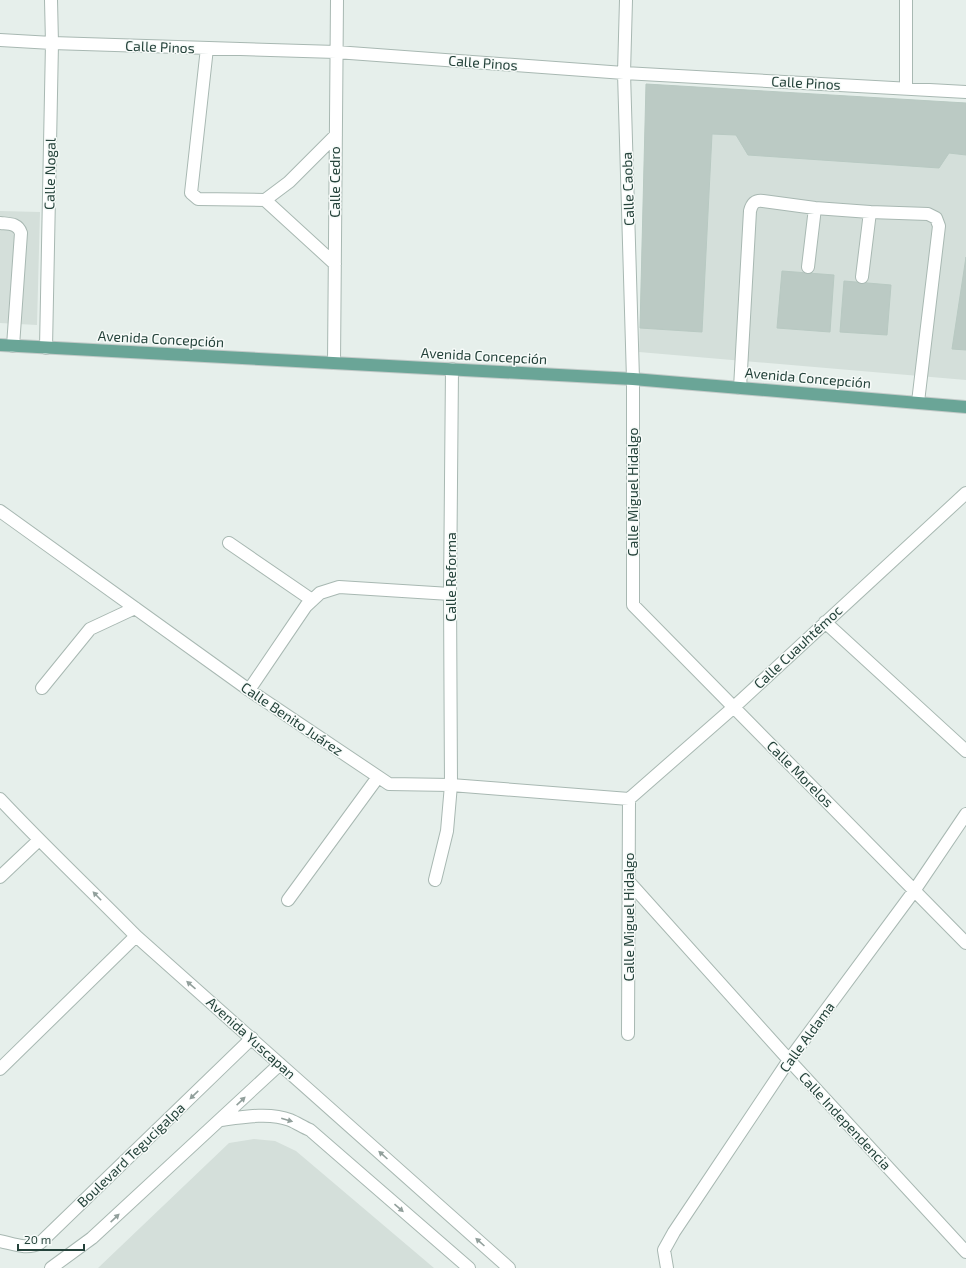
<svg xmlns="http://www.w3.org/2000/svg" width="966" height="1268" font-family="'Exo 2',sans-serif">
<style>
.built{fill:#d4dfda}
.building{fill:#bbcac4;stroke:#b8c9c2}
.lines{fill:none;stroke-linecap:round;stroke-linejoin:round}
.minor-casing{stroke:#a8b8b2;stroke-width:14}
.major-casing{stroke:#c2cac8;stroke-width:14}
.minor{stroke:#fff;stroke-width:12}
.major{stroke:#6aa597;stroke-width:12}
.oneway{fill:#92a09c}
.labels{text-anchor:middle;stroke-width:3;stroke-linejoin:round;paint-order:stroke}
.street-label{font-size:14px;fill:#24423a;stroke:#f7fbf9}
</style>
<rect width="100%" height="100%" fill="#e6efeb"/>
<path class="built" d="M 646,84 L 966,103 L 966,380 L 639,352 Z
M 0,211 L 40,212 L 37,325 L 0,323 Z
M 254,1139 L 275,1141 L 296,1151 L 434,1268 L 98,1268 L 229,1143 Z"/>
<path class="building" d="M 646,84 L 966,103 L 966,155 L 949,153 L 939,168 L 748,155 L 736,135 L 712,134 L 702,332 L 640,328 Z
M 966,257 L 966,350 L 952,349 Z
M 782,271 L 834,275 L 830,332 L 777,328 Z
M 844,281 L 891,285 L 887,335 L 840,332 Z"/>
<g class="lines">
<g class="minor-casing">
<path id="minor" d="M 626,0 L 624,73 L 633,379 L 633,605 L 966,943
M 0,40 L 52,43 L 336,52 L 624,73 L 966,92
M 207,48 L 191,193 L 198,199 L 265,200 L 289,182 L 336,135
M 906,89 L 906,0
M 265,200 L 335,264
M 0,223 C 9,224 18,223 21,233 L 13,346
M 808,267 L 815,208
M 862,277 L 870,212
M 46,348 L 52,43 L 51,0
M 334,363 L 337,0
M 740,388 L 750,211 C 752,203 755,200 763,201 L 815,208 L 870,212 L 928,214 L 936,218 L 939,226 L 918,402
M 0,511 L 249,690 L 389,784 L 451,785 L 629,799
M 229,543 L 312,600
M 825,622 L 966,751
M 42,688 L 90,629 L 135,608
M 249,690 L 306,606 L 320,593 L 339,587 L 450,594
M 0,799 C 44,846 91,890 136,936 L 509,1268
M 629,799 L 734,707 L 966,493
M 0,877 L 39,840
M 435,880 L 447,831 L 451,785 L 450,594 L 452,369
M 630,883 L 789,1060 L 966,1252
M 288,900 L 378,777
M 628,1034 L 629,799
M 0,1069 L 136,936
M 221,1120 C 242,1117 270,1112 290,1120 C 297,1123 303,1127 310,1130 L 469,1268
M 0,1241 C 14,1244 27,1250 40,1243 L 252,1038
M 51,1268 L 92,1238 L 280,1064
M 667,1268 L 664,1250 L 674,1232 L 789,1060 L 914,891 L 966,814"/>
</g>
<g class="major-casing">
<path id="major" d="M 0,345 L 633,379 L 966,407"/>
</g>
<use href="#minor" class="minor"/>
<use href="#major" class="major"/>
</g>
<defs><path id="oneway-solid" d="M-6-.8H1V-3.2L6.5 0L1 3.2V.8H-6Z"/></defs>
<g class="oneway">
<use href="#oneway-solid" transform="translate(97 896) rotate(-134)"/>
<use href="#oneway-solid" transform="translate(191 985) rotate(-139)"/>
<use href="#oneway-solid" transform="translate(194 1095) rotate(136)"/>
<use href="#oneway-solid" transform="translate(241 1101) rotate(-43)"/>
<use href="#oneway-solid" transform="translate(287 1120) rotate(16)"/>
<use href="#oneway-solid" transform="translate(383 1155) rotate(-138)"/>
<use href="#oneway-solid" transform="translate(399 1208) rotate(41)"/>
<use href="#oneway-solid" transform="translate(115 1218) rotate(-43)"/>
<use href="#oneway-solid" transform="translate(480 1242) rotate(-138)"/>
</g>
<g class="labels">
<g class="street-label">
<text transform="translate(160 47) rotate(2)" y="5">Calle Pinos</text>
<text transform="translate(483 63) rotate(4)" y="5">Calle Pinos</text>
<text transform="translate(806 83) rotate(3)" y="5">Calle Pinos</text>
<text transform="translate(50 174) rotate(-89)" y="5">Calle Nogal</text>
<text transform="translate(335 182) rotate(-90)" y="5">Calle Cedro</text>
<text transform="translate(628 189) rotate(-92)" y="5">Calle Caoba</text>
<text transform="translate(161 339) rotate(3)" y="5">Avenida Concepción</text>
<text transform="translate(484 356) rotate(3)" y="5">Avenida Concepción</text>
<text transform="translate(808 378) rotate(5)" y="5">Avenida Concepción</text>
<text transform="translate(633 492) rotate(-90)" y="5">Calle Miguel Hidalgo</text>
<text transform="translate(451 577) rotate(-90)" y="5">Calle Reforma</text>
<text transform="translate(798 647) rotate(-43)" y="5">Calle Cuauhtémoc</text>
<text transform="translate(292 719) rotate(34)" y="5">Calle Benito Juárez</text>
<text transform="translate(800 774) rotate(45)" y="5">Calle Morelos</text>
<text transform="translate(629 917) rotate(-90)" y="5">Calle Miguel Hidalgo</text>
<text transform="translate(807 1037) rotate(-54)" y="5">Calle Aldama</text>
<text transform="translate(251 1038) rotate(42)" y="5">Avenida Yuscapan</text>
<text transform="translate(845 1121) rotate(47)" y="5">Calle Independencia</text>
<text transform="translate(131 1155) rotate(-44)" y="5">Boulevard Tegucigalpa</text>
</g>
</g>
<path d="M18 1244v6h66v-6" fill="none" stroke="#24423a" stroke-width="2"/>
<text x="24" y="1244" font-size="12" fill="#24423a" stroke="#f7fbf9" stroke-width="3" paint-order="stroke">20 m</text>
</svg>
